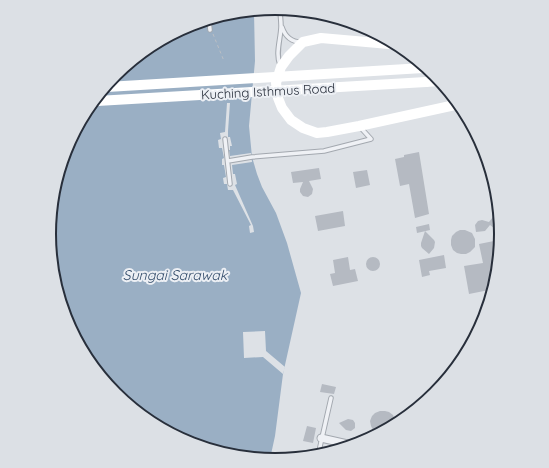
<svg xmlns="http://www.w3.org/2000/svg" width="549" height="468" font-family="Quicksand,sans-serif">
<style>
.water{fill:#9aafc4}
.pier{fill:#dde1e6}
.building{fill:#b5bac2}
.lines{fill:none;stroke-linecap:round;stroke-linejoin:round}
.lane-casing{stroke:#a3a8af;stroke-width:5.5}
.street-casing{stroke:#a3a8af;stroke-width:9}
.path{stroke:#bbbfc5;stroke-width:1;stroke-dasharray:3 3;stroke-linecap:butt}
.lane{stroke:#eff1f5;stroke-width:3.5}
.street{stroke:#eff1f5;stroke-width:7}
.secondary{stroke:#fff;stroke-width:10}
.secondary-bridge{stroke:#fff;stroke-width:10}
.labels{text-anchor:middle;stroke-width:4;stroke-linejoin:round;paint-order:stroke}
.street-label{font-size:13px;fill:#282f3b;stroke:#eceff4}
.water-label{font-size:14px;font-style:italic;fill:#354e6c;stroke:#eceff4}
.rim{fill:none;stroke:#282f3b;stroke-width:2}
</style>
<rect width="100%" height="100%" fill="#dde1e6"/>
<path class="water" d="M 254,12 L 255,61 L 249,126 L 252,157 L 257,174 L 262,187 L 276,213 L 287,243 L 301,293 L 283,374 L 275,436 L 270,459 L 188,443 L 115,394 L 66,320 L 49,234 L 66,147 L 115,74 L 188,25 Z"/>
<path class="pier" d="M 227,103 L 230,103 L 228,131 L 228,137 L 230,137 L 232,146 L 230,146 L 230,150 L 229,150 L 230,156 L 251,153 L 252,162 L 232,165 L 233,174 L 235,174 L 237,184 L 235,185 L 253,226 L 254,232 L 250,233 L 249,226 L 251,225 L 233,190 L 228,190 L 227,184 L 224,184 L 223,178 L 226,177 L 224,165 L 222,165 L 222,159 L 224,158 L 222,148 L 219,148 L 218,140 L 221,139 L 220,133 L 225,132 Z
M 265,331 L 266,351 L 285,367 L 283,374 L 263,357 L 244,358 L 243,332 Z"/>
<path class="building" d="M 419,152 L 429,214 L 415,218 L 409,184 L 400,186 L 395,159 L 404,157 L 404,155 Z
M 319,168 L 321,179 L 309,181 L 313,189 L 312,194 L 308,197 L 303,196 L 300,192 L 300,189 L 303,182 L 293,183 L 291,172 Z
M 367,170 L 370,185 L 356,188 L 353,172 Z
M 343,211 L 345,226 L 318,231 L 315,216 Z
M 497,216 L 500,230 L 494,228 L 490,225 L 485,231 L 476,232 L 475,225 L 478,221 L 482,220 L 489,222 L 493,217 Z
M 429,224 L 430,230 L 417,233 L 416,227 Z
M 460,230 L 465,230 L 472,233 L 475,239 L 475,247 L 470,252 L 466,254 L 461,254 L 457,253 L 453,250 L 451,245 L 451,240 L 452,236 L 456,232 Z
M 425,231 L 434,240 L 435,242 L 434,248 L 429,254 L 422,248 L 421,246 L 421,243 Z
M 499,240 L 489,290 L 469,294 L 464,266 L 483,263 L 479,244 Z
M 444,255 L 446,268 L 429,271 L 430,275 L 422,277 L 419,260 Z
M366 264a7 7 0 1 1 14 0a7 7 0 1 1-14 0Z
M 348,257 L 350,270 L 355,269 L 358,281 L 333,286 L 330,274 L 335,273 L 333,260 Z
M 322,384 L 336,387 L 334,394 L 320,392 Z
M 380,411 L 385,411 L 389,412 L 393,415 L 395,420 L 376,433 L 373,430 L 371,426 L 370,421 L 372,416 L 375,413 Z
M 348,419 L 353,420 L 355,423 L 355,428 L 351,431 L 346,430 L 339,423 Z
M 307,426 L 316,428 L 313,443 L 303,441 Z"/>
<g class="lines">
<g class="lane-casing">
<path id="lane" d="M 280,9 C 280,14 281,20 281,26 C 281,38 275,53 280,65
M 209,21 L 210,30
M 282,27 C 285,36 291,42 301,42
M 225,139 L 230,184
M 228,161 L 252,157 L 324,151 L 371,139 L 360,127
M 319,451 L 331,398"/>
</g>
<g class="street-casing">
<path id="street" d="M 321,438 L 352,445"/>
</g>
<path class="path" d="M 213,34 L 224,61"/>
<use href="#lane" class="lane"/>
<use href="#street" class="street"/>
<path class="secondary" d="M 389,44 L 321,38 L 303,42 L 289,56 L 281,67 L 276,83 L 278,98 L 282,108 L 291,120 L 303,128 L 317,133 L 327,132 L 359,126 L 455,105
M 426,82 L 439,81"/>
<path class="secondary-bridge" d="M 107,87 L 423,68
M 97,101 L 426,82"/>
</g>
<g class="labels">
<g class="street-label">
<text transform="translate(268 91) rotate(-3)" y="5">Kuching Isthmus Road</text>
</g>
<g class="water-label">
<text x="175" y="280">Sungai Sarawak</text>
</g>
</g>
<path d="M0 0H549V468H0ZM56 234a219 219 0 1 1 438 0a219 219 0 1 1-438 0Z" fill="#dce0e5" fill-rule="evenodd"/>
<path class="rim" d="M56 234a219 219 0 1 1 438 0a219 219 0 1 1-438 0Z"/>
</svg>
